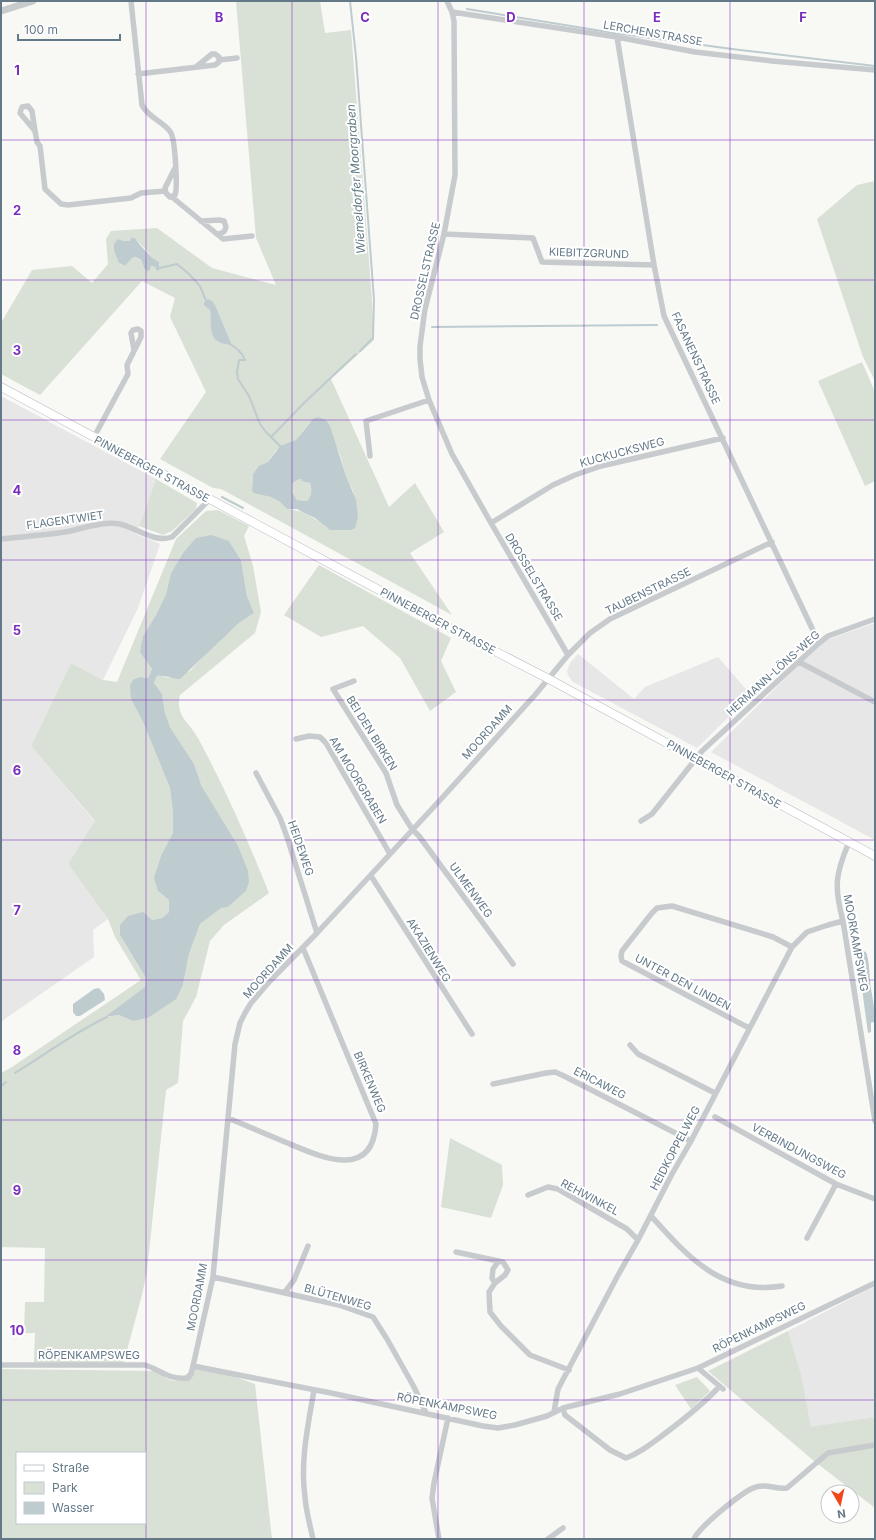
<svg xmlns="http://www.w3.org/2000/svg" width="876" height="1540" font-family="Inter,sans-serif">
<style>
.built{fill:#e6e7e6}
.green{fill:#d9e0d5;fill-rule:evenodd}
.water{fill:#becbcf;fill-rule:evenodd}
.lines{fill:none;stroke-linecap:round;stroke-linejoin:round}
.stream{stroke:#becbcf;stroke-width:2}
.secondary-casing{stroke:#b7bdc1;stroke-width:9}
.minor{stroke:#c7cbce;stroke-width:5.5}
.tertiary{stroke:#c7cbce;stroke-width:7}
.secondary{stroke:#fff;stroke-width:8}
.grid{fill:none;stroke:#7b2cbf;stroke-width:1;stroke-opacity:0.55}
.labels{text-anchor:middle;stroke-width:4;stroke-linejoin:round;paint-order:stroke}
.street-label{font-size:11px;fill:#647988;stroke:#fff}
.water-label{font-size:12px;font-style:italic;fill:#607b84;stroke:#fff}
.grid-label{font-size:13px;text-anchor:middle;font-weight:bold;fill:#7b2cbf;stroke:#fff;stroke-width:4;stroke-linejoin:round;paint-order:stroke}
</style>
<rect width="100%" height="100%" fill="#f8f8f5"/>
<path class="built" d="M 1,396 L 156,479 L 136,534 L 160,544 L 138,608 L 103,680 L 71,663 L 31,746 L 95,822 L 68,864 L 108,919 L 93,930 L 94,957 L 2,1021 Z
M 875,623 L 875,840 L 711,752 L 823,641 Z
M 578,654 L 634,699 L 645,687 L 718,657 L 751,695 L 697,748 L 573,682 L 568,675 L 567,671 L 570,663 Z
M 875,1286 L 875,1417 L 811,1428 L 801,1374 L 788,1331 Z"/>
<path class="green" d="M 236,1 L 320,1 L 325,33 L 351,30 L 372,300 L 374,340 L 331,379 L 389,507 L 415,483 L 444,532 L 410,553 L 452,615 L 221,489 L 213,488 L 160,459 L 206,392 L 170,317 L 175,298 L 142,281 L 40,395 L 1,374 L 1,323 L 32,270 L 72,266 L 92,283 L 108,264 L 106,239 L 111,231 L 157,228 L 212,268 L 276,285 L 256,238 ZM 131,237 C 140,240 150,257 160,264 L 160,269 L 151,266 L 149,269 L 141,261 L 135,257 L 132,258 L 125,266 L 120,264 L 114,251 L 118,239 L 124,241 L 130,241 ZM 207,299 L 216,307 L 232,345 C 208,345 212,328 210,310 L 204,302 ZM 310,422 L 331,434 L 340,455 L 345,473 L 353,491 L 358,517 L 349,529 C 342,529 334,531 327,528 C 325,527 324,525 322,523 C 310,516 301,510 287,509 L 280,502 L 271,497 L 252,491 L 253,474 L 264,464 L 268,462 L 276,450 L 283,445 L 289,444 L 296,440 Z
M 875,181 L 875,381 L 863,357 L 817,219 L 857,185 Z
M 862,362 L 875,392 L 875,481 L 865,486 L 818,381 Z
M 156,479 L 197,503 L 196,509 L 172,531 L 163,535 L 139,526 Z
M 301,479 L 310,483 C 312,491 312,495 307,501 L 297,500 L 292,492 L 292,484 L 297,480 Z
M 218,510 L 249,526 L 244,536 L 253,566 L 261,612 L 255,633 L 180,695 C 175,716 189,722 198,738 C 225,788 248,841 269,893 L 224,925 L 210,941 L 196,997 L 183,1021 L 178,1083 L 166,1090 L 147,1271 L 142,1295 L 123,1365 L 34,1362 L 35,1333 L 24,1333 L 25,1302 L 44,1302 L 45,1248 L 1,1247 L 1,1073 L 12,1067 L 141,980 L 115,937 L 108,919 L 68,864 L 95,821 L 31,746 L 71,663 L 103,680 L 117,682 L 176,539 L 206,511 ZM 229,541 L 241,560 L 247,596 L 254,613 L 239,623 L 206,654 L 190,671 L 168,678 L 162,676 L 157,676 L 154,683 L 162,694 L 165,713 L 170,727 L 194,764 L 202,787 L 246,891 L 228,907 L 221,907 L 200,924 L 189,954 L 183,985 L 175,999 L 148,1018 L 133,1021 L 119,1015 L 107,1017 L 145,987 L 146,978 L 120,935 L 152,920 L 162,918 L 169,912 L 169,900 L 158,891 L 168,844 L 173,833 L 173,813 L 170,788 L 143,722 L 131,699 L 140,677 L 148,678 L 152,669 L 141,652 L 143,636 L 156,615 L 166,594 L 171,573 L 183,553 Z
M 319,565 L 451,638 L 441,661 L 456,692 L 430,711 L 400,658 L 363,626 L 321,637 L 284,615 Z
M 450,1138 L 502,1165 L 503,1185 L 491,1218 L 441,1207 Z
M 788,1331 L 801,1374 L 811,1427 L 875,1417 L 875,1508 L 814,1461 L 708,1371 Z
M 199,1364 L 255,1384 L 272,1539 L 1,1539 L 1,1369 L 155,1371 C 164,1375 168,1383 179,1380 ZM 17,1453 L 145,1453 L 145,1523 L 17,1523 Z
M 697,1377 L 710,1391 L 691,1409 L 675,1385 Z"/>
<path class="water" d="M 131,237 L 136,239 L 136,240 C 141,246 152,259 159,262 L 160,269 L 157,271 L 155,267 L 151,266 L 149,271 L 147,271 L 144,268 C 143,262 141,259 135,257 L 132,258 L 125,266 L 119,263 L 114,251 L 114,244 L 118,239 L 124,241 L 130,241 Z
M 208,299 L 213,302 L 216,307 L 232,345 C 207,344 212,329 210,310 L 204,305 L 204,302 Z
M 318,417 L 326,420 L 330,426 L 345,473 L 356,500 L 358,517 L 355,528 L 351,530 L 330,530 L 315,518 L 302,512 L 297,509 L 287,509 L 280,502 L 271,497 L 254,493 L 252,491 L 253,474 L 259,466 L 268,462 L 280,446 L 296,440 L 313,419 ZM 301,479 L 302,481 L 310,483 C 312,490 312,495 307,501 L 297,500 L 292,492 L 292,484 L 297,480 Z
M 211,535 L 229,541 L 241,560 L 247,596 L 254,613 L 239,623 L 180,679 C 172,679 164,675 157,676 L 154,683 L 162,694 L 165,713 L 170,727 L 194,764 L 202,787 L 238,846 L 248,871 L 249,882 L 246,891 L 228,907 L 221,908 L 200,924 L 189,954 L 183,985 L 176,999 L 148,1018 L 133,1021 L 119,1015 L 105,1017 L 145,987 L 146,978 L 120,935 L 120,925 L 128,916 L 143,912 L 152,920 L 162,918 L 169,912 L 169,900 L 158,891 L 154,878 L 161,856 L 173,833 L 173,813 L 170,788 L 143,722 L 131,699 L 130,685 L 133,680 L 140,677 L 148,678 L 152,669 L 140,652 L 143,636 L 156,615 L 166,594 L 171,573 L 183,553 L 196,538 Z
M 863,951 L 866,952 C 870,962 869,978 871,989 C 873,1000 875,1011 875,1023 L 872,1022 L 871,1023 L 871,1032 L 868,1033 C 866,1016 857,964 863,951 Z
M 99,988 L 104,994 L 105,1000 L 80,1016 L 76,1016 L 73,1012 L 73,1004 L 94,989 Z"/>
<g class="lines">
<path class="stream" d="M 350,1 L 356,57 L 374,300 L 373,338 L 360,351
M 467,9 L 614,33 L 732,49 L 875,66
M 160,268 L 177,264 L 189,274 L 200,286 L 207,303
M 432,327 L 657,325
M 230,344 C 236,348 242,352 245,360 L 239,360 L 237,372 L 238,379 L 249,396 L 260,424 L 266,432 L 281,447
M 271,437 L 305,402 L 356,354
M 222,497 L 243,508
M 15,1073 C 46,1054 75,1032 107,1017
M 1,1086 L 6,1082"/>
<g class="secondary-casing">
<path id="secondary" d="M 1,387 L 448,627 L 547,678 L 875,856"/>
</g>
<path class="minor" d="M 131,1 L 142,105 C 148,118 165,122 171,133 C 175,140 178,188 175,195 L 170,197 L 166,193 L 165,188 L 175,168
M 447,1 L 452,12 L 454,21 L 455,175 L 444,234 L 425,309 L 420,346 L 420,359 L 422,377 L 429,400 L 452,454 L 491,523 L 568,655
M 452,12 L 617,37 L 695,52 L 772,61 L 875,70
M 617,37 L 654,265 L 664,316 L 819,643
M 219,60 L 237,58
M 138,74 L 215,65 L 219,62 L 219,57 L 215,54 L 212,54 L 196,67
M 35,131 L 32,111 L 28,106 L 22,107 L 20,113 L 35,131 L 37,142 L 40,146 L 45,189 L 61,204 L 68,205 L 131,198 L 141,193 L 165,191
M 172,197 L 223,239 L 252,236
M 201,221 L 219,220 L 224,221 L 226,227 C 225,232 222,234 217,234
M 444,234 L 533,238 L 542,262 L 654,265
M 94,437 L 128,374 L 127,365 L 141,337 L 141,331 L 138,329 L 133,330 L 131,333 L 134,350
M 370,456 L 366,421 L 429,400
M 491,523 L 553,485 L 575,475 L 601,466 L 723,438
M 1,539 C 22,537 44,535 65,532 C 82,529 102,521 120,524 C 137,528 153,543 172,537 L 210,499
M 799,662 L 875,702
M 354,681 L 333,689 L 386,773 L 397,805 L 412,829 L 419,836 L 513,964
M 296,739 L 309,736 L 320,737 L 326,743 L 390,854
M 256,773 L 280,818 L 287,837 L 317,933
M 641,821 L 652,814 L 702,751 L 819,643 L 828,636 L 875,619
M 849,842 C 835,875 834,887 843,921 L 875,1121
M 371,876 L 472,1034
M 749,1028 L 622,961 L 621,956 L 622,951 L 652,913 L 657,908 L 672,906 L 773,937 L 792,947
M 630,1045 L 638,1054 L 715,1093
M 493,1084 L 546,1073 L 555,1072 L 564,1076 L 691,1141
M 715,1117 L 836,1184 L 875,1199
M 228,1118 C 247,1126 266,1134 285,1142 C 319,1156 372,1182 376,1124 L 303,948
M 528,1195 L 548,1187 L 558,1189 L 627,1229 L 638,1240
M 651,1216 C 687,1256 722,1296 782,1286
M 807,1238 L 836,1184
M 456,1252 L 503,1262 L 508,1270 L 505,1275 L 495,1283 L 489,1292 L 490,1312 L 501,1326 L 530,1355 L 569,1370
M 213,1277 L 339,1305 L 373,1317 L 387,1339 L 414,1387 L 426,1413
M 495,1283 L 492,1278 L 493,1269 L 498,1262
M 285,1292 L 294,1280 L 308,1246
M 1,1365 L 145,1365 C 163,1371 168,1380 188,1378 L 191,1374 L 193,1366 L 213,1277 L 235,1044 L 240,1023 L 245,1013 L 251,1003 L 270,981 L 317,933 L 442,798 L 535,695 L 568,655 L 590,633 L 610,619 L 772,542
M 193,1366 L 331,1393 L 483,1426 L 498,1428 L 515,1425 L 547,1416 L 563,1408 L 620,1394 L 698,1368 L 875,1283
M 698,1368 L 723,1389
M 563,1408 L 565,1415 L 610,1450 L 626,1458 C 640,1453 651,1444 663,1435 C 683,1420 702,1405 719,1387
M 554,1412 L 558,1389 L 617,1277 L 638,1240 L 672,1174 L 691,1141 L 792,947 L 807,932 L 828,925 L 843,921
M 313,1539 C 310,1525 306,1511 305,1497 C 300,1462 308,1425 314,1390
M 439,1539 L 432,1498 L 434,1483 L 448,1418
M 548,1539 L 563,1528
M 694,1539 C 699,1527 744,1490 756,1487 C 767,1483 776,1490 787,1488 L 828,1453 L 875,1445"/>
<path class="tertiary" d="M 1,11 L 33,1"/>
<use href="#secondary" class="secondary"/>
</g>
<path class="grid" d="M 146,1 L 146,1539M 292,1 L 292,1539M 438,1 L 438,1539M 584,1 L 584,1539M 730,1 L 730,1539M 1,140 L 875,140M 1,280 L 875,280M 1,420 L 875,420M 1,560 L 875,560M 1,700 L 875,700M 1,840 L 875,840M 1,980 L 875,980M 1,1120 L 875,1120M 1,1260 L 875,1260M 1,1400 L 875,1400"/>
<g class="labels">
<g class="street-label">
<text transform="translate(653 33) rotate(10)" y="4">LERCHENSTRASSE</text>
<text transform="translate(589 253) rotate(2)" y="4">KIEBITZGRUND</text>
<text transform="translate(425 271) rotate(-77)" y="4">DROSSELSTRASSE</text>
<text transform="translate(696 358) rotate(65)" y="4">FASANENSTRASSE</text>
<text transform="translate(622 452) rotate(-15)" y="4">KUCKUCKSWEG</text>
<text transform="translate(152 469) rotate(28)" y="4">PINNEBERGER STRASSE</text>
<text transform="translate(65 520) rotate(-8)" y="4">FLAGENTWIET</text>
<text transform="translate(534 577) rotate(59)" y="4">DROSSELSTRASSE</text>
<text transform="translate(648 591) rotate(-26)" y="4">TAUBENSTRASSE</text>
<text transform="translate(438 621) rotate(28)" y="4">PINNEBERGER STRASSE</text>
<text transform="translate(773 673) rotate(-42)" y="4">HERMANN-LÖNS-WEG</text>
<text transform="translate(487 732) rotate(-48)" y="4">MOORDAMM</text>
<text transform="translate(372 733) rotate(58)" y="4">BEI DEN BIRKEN</text>
<text transform="translate(724 774) rotate(29)" y="4">PINNEBERGER STRASSE</text>
<text transform="translate(358 780) rotate(59)" y="4">AM MOORGRABEN</text>
<text transform="translate(301 848) rotate(71)" y="4">HEIDEWEG</text>
<text transform="translate(471 890) rotate(54)" y="4">ULMENWEG</text>
<text transform="translate(856 943) rotate(80)" y="4">MOORKAMPSWEG</text>
<text transform="translate(429 950) rotate(58)" y="4">AKAZIENWEG</text>
<text transform="translate(268 971) rotate(-48)" y="4">MOORDAMM</text>
<text transform="translate(683 982) rotate(28)" y="4">UNTER DEN LINDEN</text>
<text transform="translate(370 1082) rotate(67)" y="4">BIRKENWEG</text>
<text transform="translate(600 1083) rotate(27)" y="4">ERICAWEG</text>
<text transform="translate(675 1148) rotate(-62)" y="4">HEIDKOPPELWEG</text>
<text transform="translate(799 1151) rotate(28)" y="4">VERBINDUNGSWEG</text>
<text transform="translate(590 1197) rotate(28)" y="4">REHWINKEL</text>
<text transform="translate(197 1297) rotate(-79)" y="4">MOORDAMM</text>
<text transform="translate(338 1297) rotate(16)" y="4">BLÜTENWEG</text>
<text transform="translate(759 1327) rotate(-26)" y="4">RÖPENKAMPSWEG</text>
<text x="89" y="1359">RÖPENKAMPSWEG</text>
<text transform="translate(447 1406) rotate(11)" y="4">RÖPENKAMPSWEG</text>
</g>
<g class="water-label">
<text transform="translate(356 179) rotate(-94)" y="4">Wiemeldorfer Moorgraben</text>
</g>
</g>
<g class="grid-label">
<text x="219" y="22">B</text>
<text x="365" y="22">C</text>
<text x="511" y="22">D</text>
<text x="657" y="22">E</text>
<text x="803" y="22">F</text>
<text x="17" y="75">1</text>
<text x="17" y="215">2</text>
<text x="17" y="355">3</text>
<text x="17" y="495">4</text>
<text x="17" y="635">5</text>
<text x="17" y="775">6</text>
<text x="17" y="915">7</text>
<text x="17" y="1055">8</text>
<text x="17" y="1195">9</text>
<text x="17" y="1335">10</text>
</g>
<rect width="876" height="1540" fill="none" stroke="#647988" stroke-width="4"/>
<rect x="16" y="1452" width="130" height="72" fill="#ffffff" stroke="#c1c9cf"/>
<rect x="24" y="1465" width="20" height="6" fill="#ffffff" stroke="#c1c9cf"/>
<text x="52" y="1472" font-size="12" fill="#647988">Straße</text>
<rect x="24" y="1482" width="20" height="12" fill="#d9e0d5" stroke="#c1c9cf"/>
<text x="52" y="1492" font-size="12" fill="#647988">Park</text>
<rect x="24" y="1502" width="20" height="12" fill="#becbcf" stroke="#c1c9cf"/>
<text x="52" y="1512" font-size="12" fill="#647988">Wasser</text>
<g transform="translate(840 1504) rotate(171)"><circle r="19" fill="#ffffff" stroke="#c1c9cf"/>
<path d="M0-3L7 15L0 10L-7 15Z" fill="#f2461a"/>
<text y="-6" font-size="11" font-weight="bold" text-anchor="middle" fill="#647988">N</text>
</g>
<path d="M18 34v6h102v-6" fill="none" stroke="#647988" stroke-width="2"/>
<text x="24" y="34" font-size="12" fill="#647988" stroke="#ffffff" stroke-width="3" paint-order="stroke">100 m</text>
</svg>
